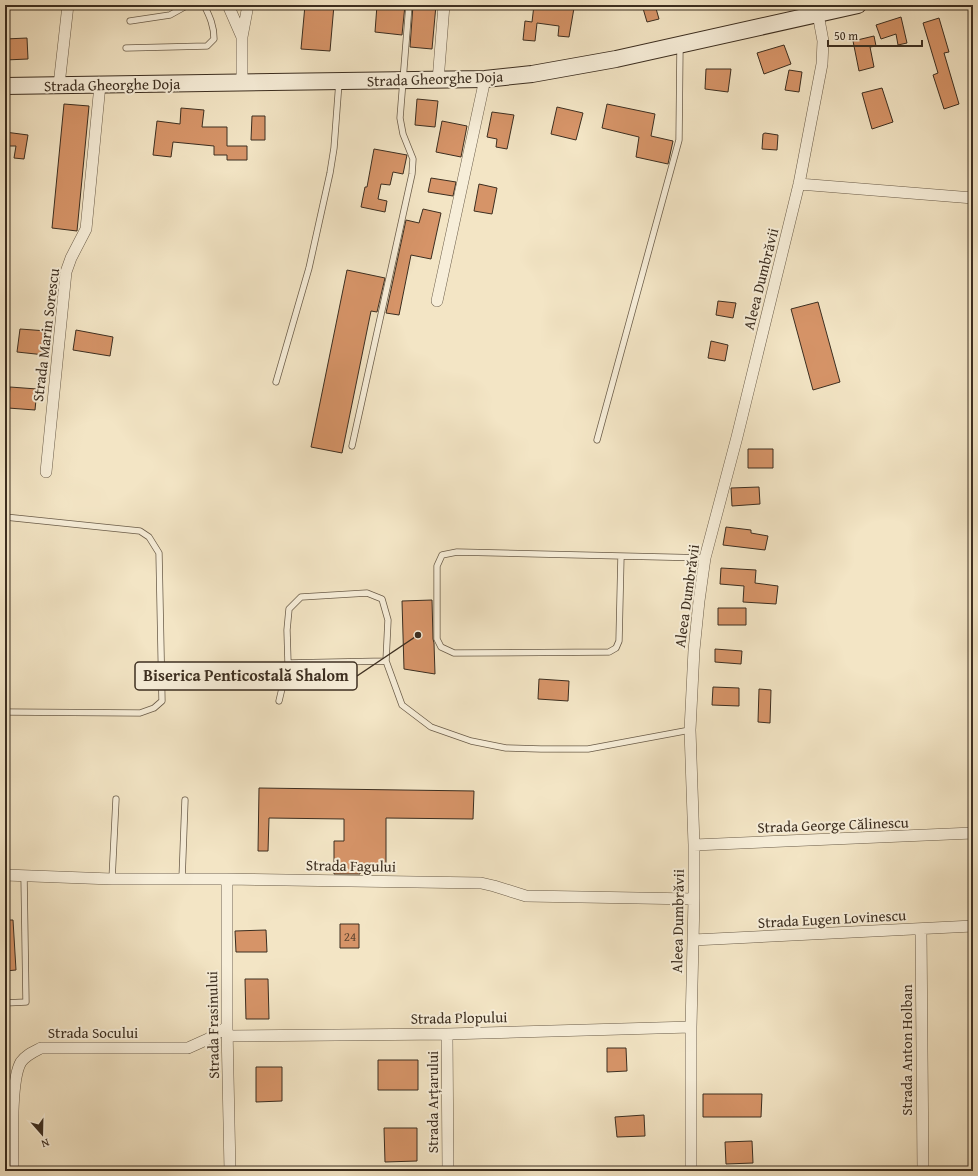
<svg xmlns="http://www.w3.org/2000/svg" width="978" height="1176" font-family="'Gentium Book Plus',serif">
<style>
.building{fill:#d69468;stroke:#3c2e20}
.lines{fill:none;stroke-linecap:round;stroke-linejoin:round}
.service-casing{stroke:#6a5c49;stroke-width:7}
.minor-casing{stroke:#6a5c49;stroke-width:12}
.secondary-casing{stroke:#3c2e20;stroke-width:18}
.service{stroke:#f7eed9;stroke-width:5.5}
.minor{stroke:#f7eed9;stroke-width:11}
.secondary{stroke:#f7eed9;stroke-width:16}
.labels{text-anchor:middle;stroke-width:4;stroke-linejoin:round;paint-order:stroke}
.number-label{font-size:13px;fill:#624832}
.street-label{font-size:15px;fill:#3c2e20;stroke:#f7eed9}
.leader{fill:none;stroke:#3c2e20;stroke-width:1.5}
.callout-dot{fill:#3c2e20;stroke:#f7eed9;stroke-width:1.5}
.callout{fill:#f7eed9;stroke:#3c2e20;stroke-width:1.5}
.callout-label{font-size:16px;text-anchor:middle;font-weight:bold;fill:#3c2e20}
</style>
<rect width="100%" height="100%" fill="#f3e5c5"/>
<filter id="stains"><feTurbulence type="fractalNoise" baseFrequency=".005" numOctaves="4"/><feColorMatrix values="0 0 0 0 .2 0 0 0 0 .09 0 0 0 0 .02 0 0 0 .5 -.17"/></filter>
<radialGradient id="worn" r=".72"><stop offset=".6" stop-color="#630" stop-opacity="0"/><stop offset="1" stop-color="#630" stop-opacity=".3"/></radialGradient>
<path class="building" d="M 305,5 L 334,5 L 330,51 L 301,49 Z
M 377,5 L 405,5 L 402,35 L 375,32 Z
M 413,5 L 436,5 L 432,49 L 410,47 Z
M 534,5 L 574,8 L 569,37 L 558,36 L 559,26 L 537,23 L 535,41 L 523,40 L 525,21 L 532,22 Z
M 642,5 L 655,5 L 659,19 L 647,22 Z
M 901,17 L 907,43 L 898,45 L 896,34 L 881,39 L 876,25 Z
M 939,18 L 949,52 L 944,53 L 959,104 L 944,109 L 933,75 L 938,73 L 923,23 Z
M 874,36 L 876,46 L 870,47 L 874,67 L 859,71 L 853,41 Z
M 27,38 L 28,59 L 5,60 L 5,39 Z
M 784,45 L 791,64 L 764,74 L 757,53 Z
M 706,69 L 731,69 L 728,92 L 705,89 Z
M 789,70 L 802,72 L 799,92 L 785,90 Z
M 882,88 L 893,122 L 872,129 L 862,93 Z
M 417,99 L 438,101 L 435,127 L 415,125 Z
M 64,104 L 89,106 L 77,231 L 52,228 Z
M 607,104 L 655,114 L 651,136 L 673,141 L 668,164 L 636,157 L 639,137 L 602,128 Z
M 557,107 L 583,113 L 576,140 L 551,134 Z
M 181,108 L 204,110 L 202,127 L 227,127 L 227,146 L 247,146 L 247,160 L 227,160 L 227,155 L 214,155 L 214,146 L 173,142 L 171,157 L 153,155 L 157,121 L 180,124 Z
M 492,112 L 514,115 L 507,149 L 496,147 L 497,139 L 487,137 Z
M 252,116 L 265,116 L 265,140 L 251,140 Z
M 442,121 L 467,126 L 461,157 L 436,152 Z
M 5,132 L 28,135 L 24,159 L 14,158 L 16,146 L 5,146 Z
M 765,133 L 778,135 L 777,150 L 762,149 L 763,134 Z
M 374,149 L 407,155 L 403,174 L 393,172 L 390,185 L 381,184 L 378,199 L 387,201 L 385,212 L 361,207 L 365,187 L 367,187 Z
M 431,178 L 456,182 L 453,196 L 428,192 Z
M 479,184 L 497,188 L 492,214 L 474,211 Z
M 423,209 L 441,213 L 431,259 L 411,255 L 399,315 L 386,313 L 406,220 L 419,223 Z
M 347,270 L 385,278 L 377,312 L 371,311 L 342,453 L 311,447 Z
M 718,301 L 736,303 L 733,318 L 716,315 Z
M 818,302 L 840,382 L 813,390 L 791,309 Z
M 20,329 L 47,331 L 45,355 L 17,352 Z
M 76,330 L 113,337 L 110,356 L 73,350 Z
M 711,341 L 728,345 L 725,361 L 708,358 Z
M 10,387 L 37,389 L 35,410 L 8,408 Z
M 748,449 L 773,449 L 773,468 L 748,468 Z
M 759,487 L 760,504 L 732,506 L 731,488 Z
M 726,527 L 751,530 L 751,533 L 768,536 L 765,550 L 723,545 Z
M 721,568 L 756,570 L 755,583 L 778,586 L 776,604 L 743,602 L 744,586 L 720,584 Z
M 432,600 L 433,639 L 434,643 L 435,674 L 404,669 L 402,601 Z
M 718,608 L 746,608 L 746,625 L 718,625 Z
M 715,649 L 742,651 L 741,664 L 715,662 Z
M 539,679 L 569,681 L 568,701 L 538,699 Z
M 713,687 L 739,688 L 739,706 L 712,705 Z
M 759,689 L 771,690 L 770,723 L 758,722 Z
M 259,788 L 474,791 L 473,819 L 386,818 L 386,865 L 360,865 L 360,874 L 334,874 L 334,841 L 344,841 L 344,819 L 269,818 L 268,851 L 258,851 Z
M 5,920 L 13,920 L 16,970 L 5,971 Z
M 340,924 L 359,924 L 359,948 L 340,948 Z
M 266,930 L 267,952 L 236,952 L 235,931 Z
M 245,979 L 268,979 L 269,1019 L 246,1019 Z
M 607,1048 L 626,1048 L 627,1071 L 607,1072 Z
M 378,1060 L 418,1060 L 418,1090 L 378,1090 Z
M 256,1067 L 282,1067 L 282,1101 L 256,1102 Z
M 703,1094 L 762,1094 L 761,1117 L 703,1117 Z
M 644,1115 L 645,1136 L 617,1137 L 615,1117 Z
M 384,1128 L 417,1128 L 417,1161 L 385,1162 Z
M 752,1141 L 753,1163 L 726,1164 L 725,1142 Z"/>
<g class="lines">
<g class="service-casing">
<path id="service" d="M 130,21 L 170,15 L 188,5
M 126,48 L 207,46 L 214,39 C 214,26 210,17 204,5
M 276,382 L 309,268 L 330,173 L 334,148 L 339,82
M 597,440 L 679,140 L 680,47
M 352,446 L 412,174 L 413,159 L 403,134 L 400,118 L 409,5
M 5,517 L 140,531 L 149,537 L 159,553 L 162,701 L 154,708 L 140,713 L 5,712
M 621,556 L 619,641 L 616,648 L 609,652 L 454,653 L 441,647 L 437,639 L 437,566 L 442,555 L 457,552 L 705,558
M 288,663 L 386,661
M 279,701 L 288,663 L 287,630 L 289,609 L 301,597 L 367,593 L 382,599 L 388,620 L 386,661 L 402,705 L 431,727 L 471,741 L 506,748 L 541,749 L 588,749 L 690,730
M 112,879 L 116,799
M 182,879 L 185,800
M 5,1003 L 26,1002 L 24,876"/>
</g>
<g class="minor-casing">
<path id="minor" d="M 228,5 L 242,37
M 438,81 L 444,5
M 242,83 L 242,37 L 248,5
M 59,85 L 68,5
M 799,184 L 973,198
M 437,301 L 485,79
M 46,472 L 66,272 L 71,258 L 86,229 L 100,85
M 694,845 L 973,833
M 5,875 L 112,879 L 227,879 L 481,883 L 494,886 L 526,896 L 694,899
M 227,879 L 227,1027 L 230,1171
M 921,929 L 923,1171
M 693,940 L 973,926
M 447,1034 L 448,1171
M 227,1036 L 447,1034 L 691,1027
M 13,1171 C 13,1148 10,1080 21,1062 C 26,1055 33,1052 41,1048 L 188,1048 L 208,1039 L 227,1027
M 691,1171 L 691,1027 L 694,899 L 694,845 L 690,730 L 694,650 L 699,601 L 705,558 L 737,437 L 799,184 L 822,64 L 823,41 L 818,14"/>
</g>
<g class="secondary-casing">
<path id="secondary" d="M 5,86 L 485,79 L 532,74 L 616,59 L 858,5"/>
</g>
<use href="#service" class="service"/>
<use href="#minor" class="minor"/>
<use href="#secondary" class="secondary"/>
</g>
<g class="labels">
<g class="number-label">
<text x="350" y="941">24</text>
</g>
<g class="street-label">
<text transform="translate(435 79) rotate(-2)" y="5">Strada Gheorghe Doja</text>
<text transform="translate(112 85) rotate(-1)" y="5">Strada Gheorghe Doja</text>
<text transform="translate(761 279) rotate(-76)" y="5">Aleea Dumbrăvii</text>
<text transform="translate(46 335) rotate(-83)" y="5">Strada Marin Sorescu</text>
<text transform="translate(687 596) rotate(-82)" y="5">Aleea Dumbrăvii</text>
<text transform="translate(833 825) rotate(-2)" y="5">Strada George Călinescu</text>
<text transform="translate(351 866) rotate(1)" y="5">Strada Fagului</text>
<text transform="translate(832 919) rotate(-3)" y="5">Strada Eugen Lovinescu</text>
<text transform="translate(678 921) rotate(-89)" y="5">Aleea Dumbrăvii</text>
<text transform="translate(459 1018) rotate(-1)" y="5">Strada Plopului</text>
<text transform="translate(213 1025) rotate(-91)" y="5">Strada Frasinului</text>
<text x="93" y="1038">Strada Socului</text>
<text transform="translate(907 1050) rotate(-90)" y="5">Strada Anton Holban</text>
<text transform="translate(433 1102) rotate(-90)" y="5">Strada Arțarului</text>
</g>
</g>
<path class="leader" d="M418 635L357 676"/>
<circle class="callout-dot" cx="418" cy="635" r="4"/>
<rect class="callout" x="135" y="662" width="222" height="28" rx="4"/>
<g class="callout-label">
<text x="246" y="681">Biserica Penticostală Shalom</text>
</g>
<rect width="978" height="1176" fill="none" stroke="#f3e5c5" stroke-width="20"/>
<rect x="6" y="6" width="966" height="1164" fill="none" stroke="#3c2e20" stroke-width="2"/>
<rect x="10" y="10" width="958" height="1156" fill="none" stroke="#3c2e20"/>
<g transform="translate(42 1134) rotate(160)" stroke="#f7eed9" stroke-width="3" paint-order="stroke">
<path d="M0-3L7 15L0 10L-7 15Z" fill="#3c2e20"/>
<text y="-6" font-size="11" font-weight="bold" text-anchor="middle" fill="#3c2e20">N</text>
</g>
<path d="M828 40v6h94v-6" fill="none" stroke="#3c2e20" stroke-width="2"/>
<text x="834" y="40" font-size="12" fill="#3c2e20" stroke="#f7eed9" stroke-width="3" paint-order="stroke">50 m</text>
<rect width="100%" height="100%" filter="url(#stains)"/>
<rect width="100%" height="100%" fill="url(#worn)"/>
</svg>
